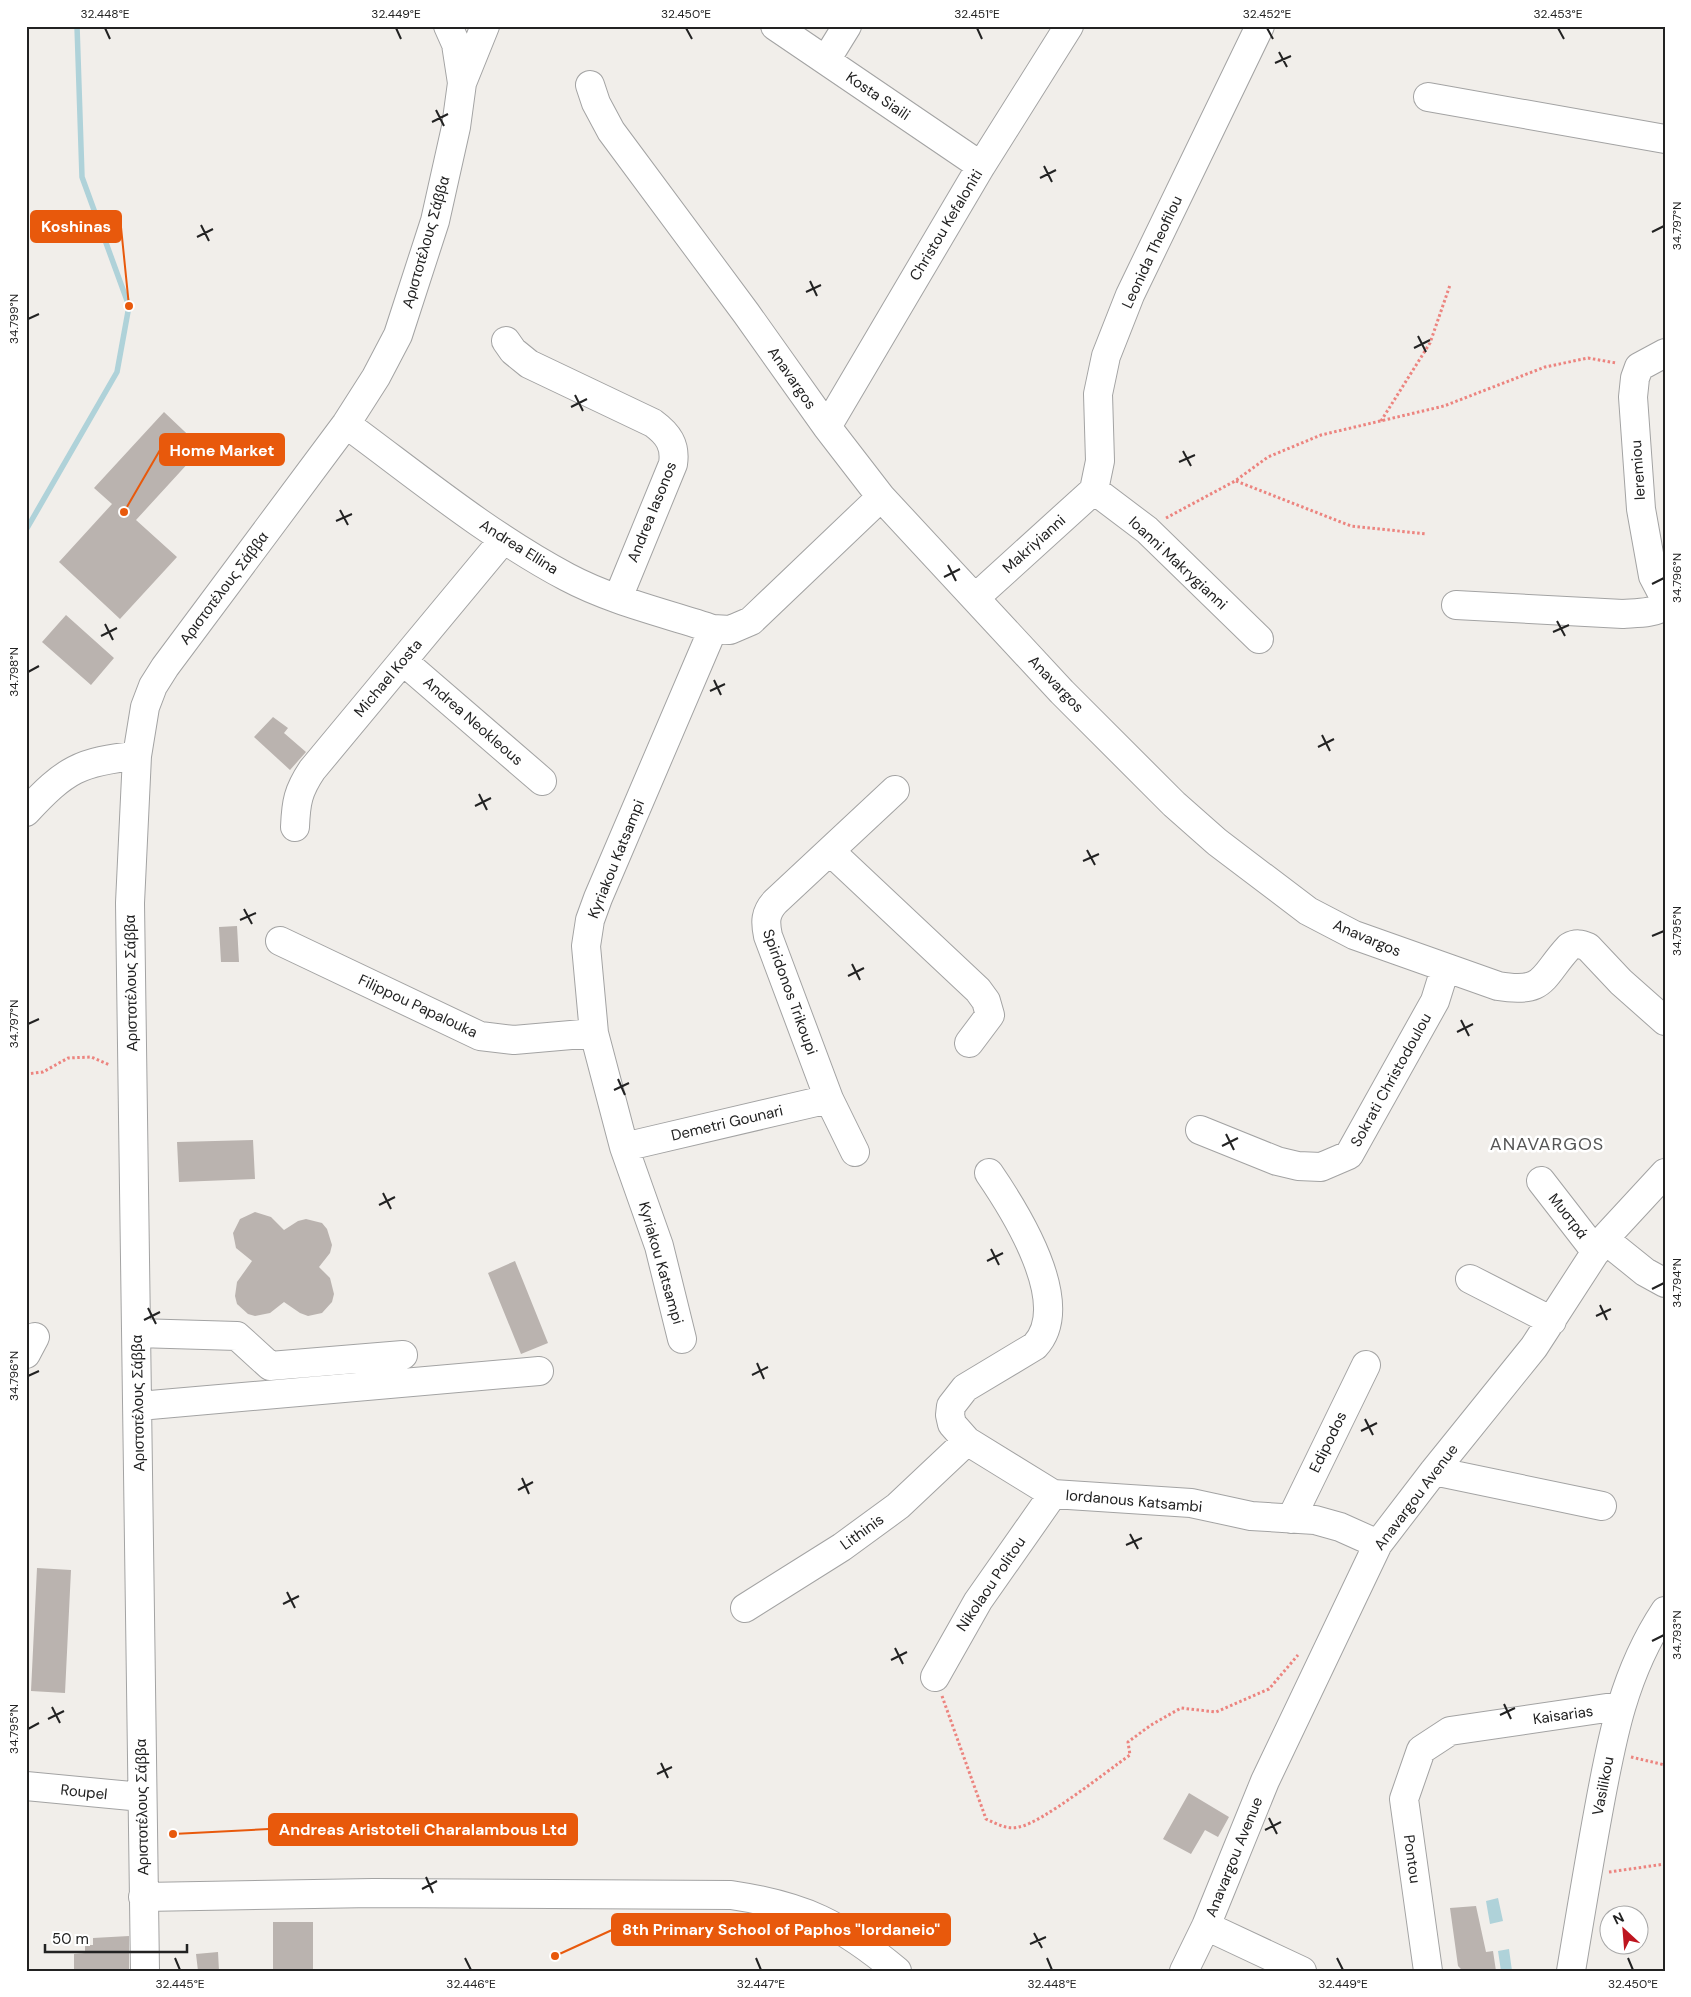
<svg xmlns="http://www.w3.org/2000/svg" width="1691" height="1997" font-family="'DM Sans',sans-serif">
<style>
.water{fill:#afd2d9}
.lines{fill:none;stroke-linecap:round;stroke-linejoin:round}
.stream{stroke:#afd2d9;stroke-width:5.5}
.building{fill:#bab3af}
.minor-casing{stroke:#a3a3a3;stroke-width:30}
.path{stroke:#ec847f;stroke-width:3;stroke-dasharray:2.5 2.5;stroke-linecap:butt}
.minor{stroke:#fff;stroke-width:28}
.ticks{fill:none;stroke:#222;stroke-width:2}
.labels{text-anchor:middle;stroke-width:5;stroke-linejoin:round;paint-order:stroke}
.street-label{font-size:15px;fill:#222;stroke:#fff}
.quarter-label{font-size:18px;letter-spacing:1px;fill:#555;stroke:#fff}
.leader{fill:none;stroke:#e8590c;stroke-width:2}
.callout-dot{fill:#e8590c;stroke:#fff;stroke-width:2}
.callout{fill:#e8590c;stroke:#e8590c;stroke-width:2}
.callout-label{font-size:16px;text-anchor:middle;font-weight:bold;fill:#fff}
.neatline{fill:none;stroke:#222;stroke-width:2}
.ticks-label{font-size:12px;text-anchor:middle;fill:#222}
</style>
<rect width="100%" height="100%" fill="#f1eeea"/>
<path class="water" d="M 1498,1898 L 1503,1921 L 1490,1924 L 1486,1901 Z
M 1509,1949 L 1512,1971 L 1501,1971 L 1498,1951 Z"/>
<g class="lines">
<path class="stream" d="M 26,530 L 117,372 L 129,306 L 82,177 L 77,26"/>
</g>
<path class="building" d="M 164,412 L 202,448 L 136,520 L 177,557 L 120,619 L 59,562 L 112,504 L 94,488 Z
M 66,615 L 114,658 L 91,685 L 42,642 Z
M 273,717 L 288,728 L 284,733 L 306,752 L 290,770 L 254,737 Z
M 237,926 L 239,962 L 221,962 L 219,927 Z
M 253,1140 L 255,1179 L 179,1182 L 177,1142 Z
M 255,1212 L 271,1217 L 284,1230 L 298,1221 L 306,1219 L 322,1223 L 327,1229 L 332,1245 L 330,1253 L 319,1267 L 330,1278 L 334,1294 L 332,1302 L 322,1313 L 308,1316 L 300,1313 L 284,1302 L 270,1313 L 255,1316 L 248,1314 L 237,1304 L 235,1296 L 237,1282 L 252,1261 L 236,1248 L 233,1233 L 240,1219 Z
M 515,1261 L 548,1343 L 521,1354 L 488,1273 Z
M 37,1568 L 71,1570 L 65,1693 L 31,1691 Z
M 1189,1793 L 1229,1817 L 1218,1837 L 1205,1830 L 1191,1854 L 1163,1839 Z
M 1476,1906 L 1486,1952 L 1493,1951 L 1496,1971 L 1463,1971 L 1458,1966 L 1450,1908 Z
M 273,1922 L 313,1922 L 313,1971 L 273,1971 Z
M 129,1936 L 129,1971 L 74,1971 L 74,1954 L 85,1953 L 85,1945 L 93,1945 L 93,1938 Z
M 218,1952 L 219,1971 L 198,1971 L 196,1954 Z"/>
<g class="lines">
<g class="minor-casing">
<path id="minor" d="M 448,26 L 456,44 L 462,83
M 775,26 L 981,166
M 826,60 L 847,26
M 590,85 L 596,103 L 611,131 L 746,313 L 827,427 L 881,497 L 1062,692 L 1174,804 L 1217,842 L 1308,911 L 1354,935 L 1498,986 C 1546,994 1541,977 1569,947 C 1576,943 1581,944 1588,947 L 1621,982 L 1665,1021
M 1428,97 L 1665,139
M 506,341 L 513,351 L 529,364 L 653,423 C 668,434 676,445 673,464 L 618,598
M 1665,353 L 1639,367 L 1635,378 L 1633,397 L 1641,509 L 1653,576 L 1665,599
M 346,424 C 418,477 488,535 567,577 C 612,601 665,613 713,629 L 730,630 L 751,621 L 881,497
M 827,427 L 981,166 L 1069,26
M 1094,490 L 1100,461 L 1098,394 L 1106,356 L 1130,295 L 1260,26
M 1094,490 L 1147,530 L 1259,639
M 975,598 L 1094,490
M 1456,605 L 1623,614 C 1636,613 1655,614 1665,605
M 403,661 L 542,781
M 26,812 C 65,770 80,761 137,756
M 295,827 C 296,802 298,791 312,770 L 503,540
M 830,851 L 978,990 L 986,1001 L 990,1015 L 969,1043
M 280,941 L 480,1036 L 514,1040 L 594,1033
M 1200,1130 L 1277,1161 L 1298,1166 L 1321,1167 L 1349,1155 L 1435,1001 L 1445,969
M 624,1147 L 829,1099
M 855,1152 L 829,1099 L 768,936 C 765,922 765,913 775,902 L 895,790
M 989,1173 C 1015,1211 1074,1304 1035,1346 L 965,1388 L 951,1406 L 950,1415 L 952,1424 L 967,1441 L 1053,1494 L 1191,1503 L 1251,1516 L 1315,1520 L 1340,1527 L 1378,1544
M 1541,1181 L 1596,1252
M 1604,1239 L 1645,1272 L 1665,1283
M 1470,1279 L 1552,1321
M 137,1333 L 237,1336 L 270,1366 L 403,1355
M 682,1339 L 659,1246 L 624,1147 L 594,1033 L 586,946 L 590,920 L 598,898 L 713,629
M 26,1354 L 35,1337
M 139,1406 L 539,1371
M 1434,1471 L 1602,1506
M 1291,1519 L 1366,1365
M 745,1608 L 842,1547 L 898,1506 L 967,1441
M 935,1677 L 978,1601 L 1053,1494
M 26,1786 L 142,1797
M 143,1897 L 373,1893 L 731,1895 C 804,1906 841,1924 897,1971
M 1206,1926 L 1302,1971
M 145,1971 L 130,903 L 137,756 L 145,707 L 153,686 L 165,667 L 346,424 L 376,377 L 398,335 L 435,221 L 456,127 L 462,83 L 485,26
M 1184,1971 L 1206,1926 L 1265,1781 L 1378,1544 L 1434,1471 L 1534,1347 L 1604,1239 L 1665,1173
M 1428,1971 L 1404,1799 L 1421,1750 L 1450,1731 L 1620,1706
M 1571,1971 C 1580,1917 1589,1862 1599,1808 C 1612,1737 1624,1673 1665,1611"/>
</g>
<path class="path" d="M 1381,421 L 1430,343 L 1450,285
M 1236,481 L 1351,526 L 1427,534
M 1166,518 L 1235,481 L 1268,457 L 1321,435 L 1444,406 L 1545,367 L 1588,358 L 1616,363
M 26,1074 L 43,1072 L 68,1058 L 91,1057 L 110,1065
M 942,1696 L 986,1819 C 997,1824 1007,1830 1019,1827 C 1042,1823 1107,1771 1130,1755 L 1128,1742 L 1151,1725 L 1181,1708 L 1216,1712 L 1269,1689 L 1298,1655
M 1631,1757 L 1665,1765
M 1609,1872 L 1665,1864"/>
<use href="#minor" class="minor"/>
</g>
<path class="ticks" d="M 105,28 L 110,39M 396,28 L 401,39M 686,28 L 692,39M 977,28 L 982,39M 1267,28 L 1273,39M 1558,28 L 1564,39M 1279,52 L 1287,67M 1275,63 L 1291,56M 436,110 L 444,126M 432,122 L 448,114M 1044,166 L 1052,182M 1040,178 L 1056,170M 201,225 L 209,241M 1652,232 L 1664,226M 197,237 L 213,229M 810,281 L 817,296M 806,292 L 821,285M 28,319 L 39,314M 1418,336 L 1426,352M 1414,348 L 1430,340M 575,395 L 583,411M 571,407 L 587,399M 1183,451 L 1191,466M 1179,462 L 1195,455M 340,510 L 348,525M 336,521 L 352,514M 948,565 L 956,581M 944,577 L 960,569M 1652,584 L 1664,578M 1557,621 L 1565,636M 105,624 L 113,640M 1553,632 L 1569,625M 101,636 L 117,628M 28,672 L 39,666M 714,680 L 721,695M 710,691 L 725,684M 1322,735 L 1330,751M 1318,747 L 1334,739M 479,794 L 487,810M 475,806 L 491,798M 1087,850 L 1095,865M 1083,861 L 1099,854M 244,909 L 252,924M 240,920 L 256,913M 1652,936 L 1664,931M 852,964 L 860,980M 848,976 L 864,968M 1461,1020 L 1469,1036M 28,1024 L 39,1019M 1457,1032 L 1473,1024M 618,1079 L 625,1095M 614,1090 L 629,1083M 1226,1134 L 1234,1150M 1222,1146 L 1238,1138M 383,1193 L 391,1209M 379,1205 L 395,1197M 991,1249 L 999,1265M 987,1261 L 1003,1253M 1652,1289 L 1664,1283M 1600,1305 L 1607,1320M 148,1308 L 156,1324M 1596,1316 L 1611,1309M 144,1320 L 160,1312M 757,1363 L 764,1379M 752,1375 L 768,1367M 28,1376 L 39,1371M 1365,1419 L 1373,1435M 1361,1431 L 1377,1423M 522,1478 L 529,1494M 518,1490 L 533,1482M 1130,1534 L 1138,1549M 1126,1545 L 1142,1538M 287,1592 L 295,1608M 283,1604 L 299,1596M 1652,1641 L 1664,1635M 895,1648 L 903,1664M 891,1660 L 907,1652M 1504,1704 L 1511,1719M 52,1707 L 60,1723M 1500,1715 L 1515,1708M 48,1719 L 64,1711M 28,1729 L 39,1723M 661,1763 L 668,1778M 657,1774 L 672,1767M 1269,1818 L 1277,1834M 1265,1830 L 1281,1822M 426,1877 L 433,1893M 422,1889 L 437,1881M 1034,1933 L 1042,1948M 1030,1944 L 1046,1937M 175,1958 L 180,1970M 465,1958 L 471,1970M 756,1958 L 761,1970M 1047,1958 L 1052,1970M 1337,1958 L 1343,1970M 1628,1958 L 1633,1970"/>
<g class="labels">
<g class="street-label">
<text transform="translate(878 96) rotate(34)" y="5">Kosta Siaili</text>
<text transform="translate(946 225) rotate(-59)" y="5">Christou Kefaloniti</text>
<text transform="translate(426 242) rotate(-74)" y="5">Αριστοτέλους Σάββα</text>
<text transform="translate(1152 252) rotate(-65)" y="5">Leonida Theofilou</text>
<text transform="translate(792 378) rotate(55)" y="5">Anavargos</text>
<text transform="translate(1638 470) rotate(-94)" y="5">Ieremiou</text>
<text transform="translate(652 512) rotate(-68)" y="5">Andrea Iasonos</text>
<text transform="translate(1034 544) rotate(-42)" y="5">Makriyianni</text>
<text transform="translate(519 547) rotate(32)" y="5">Andrea Ellina</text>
<text transform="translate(1178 563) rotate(43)" y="5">Ioanni Makrygianni</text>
<text transform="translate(224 588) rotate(-53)" y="5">Αριστοτέλους Σάββα</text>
<text transform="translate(388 678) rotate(-50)" y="5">Michael Kosta</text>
<text transform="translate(1056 684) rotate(46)" y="5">Anavargos</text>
<text transform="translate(473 721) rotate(41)" y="5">Andrea Neokleous</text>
<text transform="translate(616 859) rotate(-68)" y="5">Kyriakou Katsampi</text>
<text transform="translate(1367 938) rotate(23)" y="5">Anavargos</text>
<text transform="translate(131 983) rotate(-91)" y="5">Αριστοτέλους Σάββα</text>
<text transform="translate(790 992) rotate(70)" y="5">Spiridonos Trikoupi</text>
<text transform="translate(418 1006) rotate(25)" y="5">Filippou Papalouka</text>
<text transform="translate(1391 1080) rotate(-61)" y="5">Sokrati Christodoulou</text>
<text transform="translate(727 1123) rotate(-13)" y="5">Demetri Gounari</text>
<text transform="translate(1568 1216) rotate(52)" y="5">Μυστρά</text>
<text transform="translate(661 1263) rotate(74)" y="5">Kyriakou Katsampi</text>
<text transform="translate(138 1403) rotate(-91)" y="5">Αριστοτέλους Σάββα</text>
<text transform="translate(1328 1442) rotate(-64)" y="5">Edipodos</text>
<text transform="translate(1416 1497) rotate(-53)" y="5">Anavargou Avenue</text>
<text transform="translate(1134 1501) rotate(5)" y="5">Iordanous Katsambi</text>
<text transform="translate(862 1532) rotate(-36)" y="5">Lithinis</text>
<text transform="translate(991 1584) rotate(-56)" y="5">Nikolaou Politou</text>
<text transform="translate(1563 1715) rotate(-8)" y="5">Kaisarias</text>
<text transform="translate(1603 1786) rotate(-79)" y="5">Vasilikou</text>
<text transform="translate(84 1792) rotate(6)" y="5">Roupel</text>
<text transform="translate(142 1807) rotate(-91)" y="5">Αριστοτέλους Σάββα</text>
<text transform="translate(1234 1857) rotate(-68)" y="5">Anavargou Avenue</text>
<text transform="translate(1412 1859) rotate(82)" y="5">Pontou</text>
</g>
<g class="quarter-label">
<text x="1547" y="1150">ANAVARGOS</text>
</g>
</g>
<path class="leader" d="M129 306L121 227M124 512L160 450M173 1834L269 1829M555 1956L612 1930"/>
<g class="callout-dot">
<circle cx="129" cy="306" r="5"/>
<circle cx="124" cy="512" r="5"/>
<circle cx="173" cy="1834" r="5"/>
<circle cx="555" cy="1956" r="5"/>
</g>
<g class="callout">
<rect x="31" y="211" width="90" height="31" rx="5"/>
<rect x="160" y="434" width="124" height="31" rx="5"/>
<rect x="269" y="1814" width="308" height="31" rx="5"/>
<rect x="612" y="1914" width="338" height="31" rx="5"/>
</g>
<g class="callout-label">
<text x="76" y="232">Koshinas</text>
<text x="222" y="456">Home Market</text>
<text x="423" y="1835">Andreas Aristoteli Charalambous Ltd</text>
<text x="781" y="1935">8th Primary School of Paphos "Iordaneio"</text>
</g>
<rect width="1691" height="1997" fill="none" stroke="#ffffff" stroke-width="55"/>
<g transform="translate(1624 1930) rotate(334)"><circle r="24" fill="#ffffff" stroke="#a7a7a7"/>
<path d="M0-4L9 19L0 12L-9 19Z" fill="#be151f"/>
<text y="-8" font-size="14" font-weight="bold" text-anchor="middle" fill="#222222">N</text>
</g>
<path d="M45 1944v8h142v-8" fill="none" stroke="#222222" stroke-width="2.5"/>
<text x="52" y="1944" font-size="15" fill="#222222" stroke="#ffffff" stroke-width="4" paint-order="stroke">50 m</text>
<rect x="28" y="28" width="1636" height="1942" class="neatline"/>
<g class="ticks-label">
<text x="105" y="18">32.448°E</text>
<text x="396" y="18">32.449°E</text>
<text x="686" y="18">32.450°E</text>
<text x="977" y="18">32.451°E</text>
<text x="1267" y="18">32.452°E</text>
<text x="1558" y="18">32.453°E</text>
<text transform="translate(1677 226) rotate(-90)" y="4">34.797°N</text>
<text transform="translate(14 319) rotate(-90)" y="4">34.799°N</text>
<text transform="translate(1677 578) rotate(-90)" y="4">34.796°N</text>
<text transform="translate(14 672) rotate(-90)" y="4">34.798°N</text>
<text transform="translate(1677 931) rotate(-90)" y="4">34.795°N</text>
<text transform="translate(14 1024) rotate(-90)" y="4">34.797°N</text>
<text transform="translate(1677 1283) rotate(-90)" y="4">34.794°N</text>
<text transform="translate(14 1376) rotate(-90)" y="4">34.796°N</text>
<text transform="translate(1677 1635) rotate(-90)" y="4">34.793°N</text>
<text transform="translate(14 1729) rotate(-90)" y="4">34.795°N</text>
<text x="180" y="1988">32.445°E</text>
<text x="471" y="1988">32.446°E</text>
<text x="761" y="1988">32.447°E</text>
<text x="1052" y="1988">32.448°E</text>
<text x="1343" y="1988">32.449°E</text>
<text x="1633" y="1988">32.450°E</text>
</g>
</svg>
